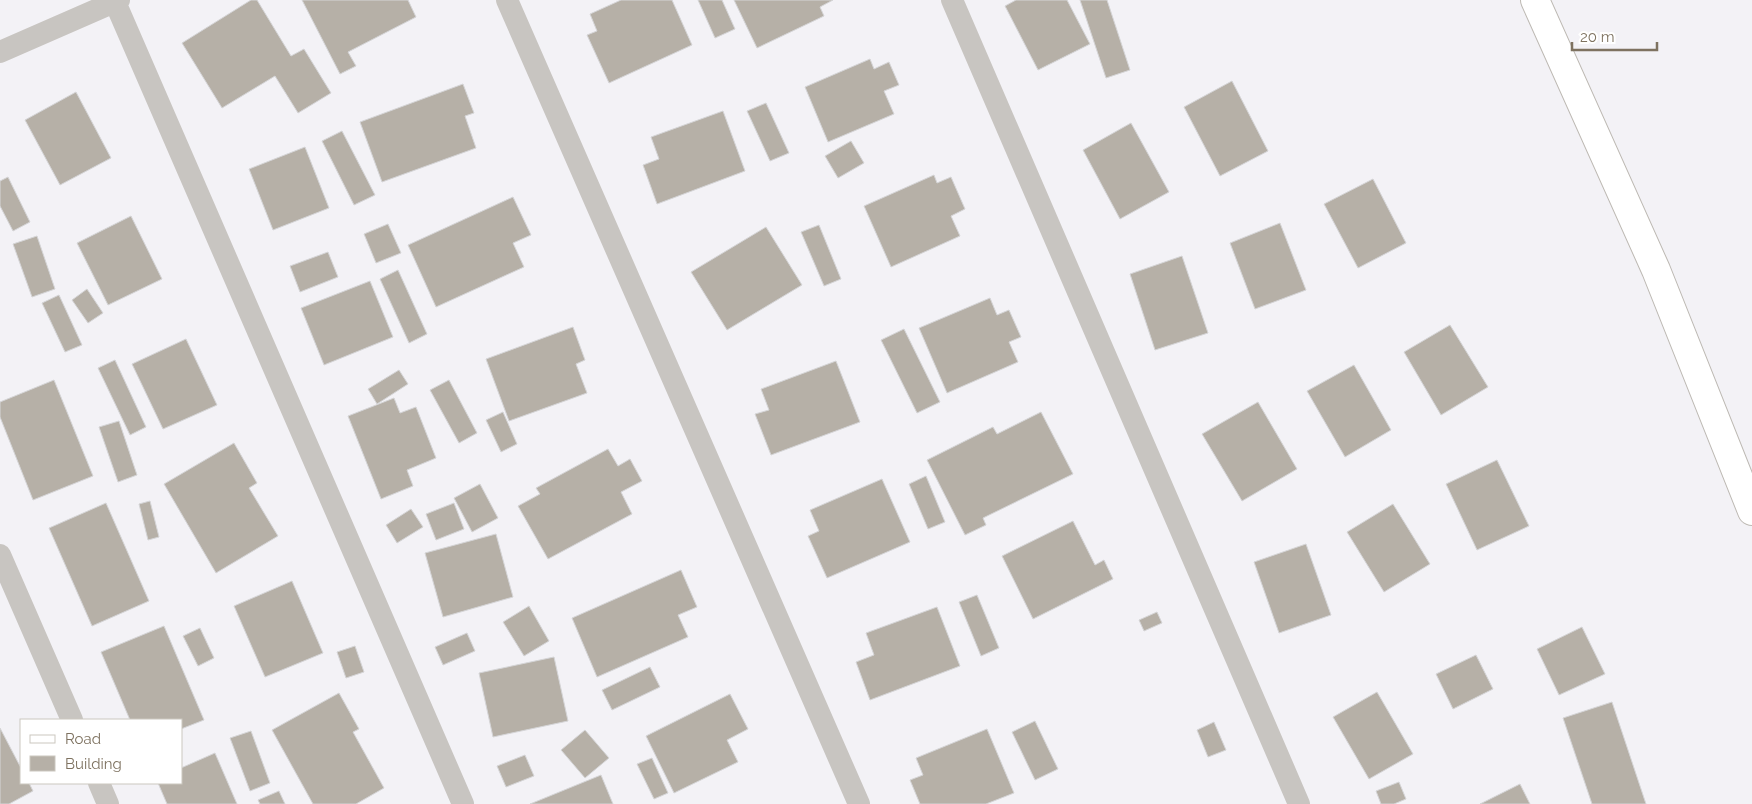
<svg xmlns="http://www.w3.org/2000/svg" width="1752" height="804" font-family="Raleway,sans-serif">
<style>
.building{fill:#b6b0a7;stroke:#d5d5d7}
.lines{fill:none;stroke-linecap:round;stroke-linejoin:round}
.secondary-casing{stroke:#bdb9b3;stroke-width:30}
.minor{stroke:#c8c5c1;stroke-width:22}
.secondary{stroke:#fff;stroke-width:28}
</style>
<rect width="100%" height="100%" fill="#f3f2f6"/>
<path class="building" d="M 251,0 L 257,0 L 291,56 L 304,49 L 331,93 L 298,113 L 275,76 L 222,108 L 182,43 Z
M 302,0 L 408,0 L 416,17 L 348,52 L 356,66 L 340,74 Z
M 621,0 L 672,0 L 692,45 L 609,83 L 587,35 L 597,31 L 590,14 Z
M 698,0 L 722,0 L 735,29 L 715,38 Z
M 734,0 L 833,0 L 820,7 L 824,16 L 757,48 Z
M 1016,0 L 1067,0 L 1090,44 L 1038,70 L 1005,6 Z
M 1080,0 L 1107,0 L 1130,70 L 1106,78 Z
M 870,59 L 874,69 L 889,62 L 899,85 L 884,91 L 894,114 L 828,142 L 805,87 Z
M 1232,81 L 1268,151 L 1220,176 L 1184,107 Z
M 463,84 L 474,113 L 465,116 L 476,148 L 382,182 L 360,122 Z
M 76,92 L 111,158 L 60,185 L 25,120 Z
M 766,103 L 789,153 L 770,161 L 747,111 Z
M 723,111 L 745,171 L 657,204 L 643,165 L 659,159 L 651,137 Z
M 1131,123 L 1169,192 L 1120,219 L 1083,150 Z
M 342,131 L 375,195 L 354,205 L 322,141 Z
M 851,141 L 864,163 L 838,178 L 825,156 Z
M 305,147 L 329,208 L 273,230 L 249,169 Z
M 934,175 L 937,183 L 951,177 L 965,209 L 951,216 L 960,236 L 891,267 L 864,206 Z
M 8,177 L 30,222 L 13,231 L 0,206 L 0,181 Z
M 1373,179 L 1406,243 L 1358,268 L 1324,204 Z
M 513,197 L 531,235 L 513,243 L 524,267 L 436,307 L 408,245 Z
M 131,216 L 162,279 L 108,305 L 77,243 Z
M 1280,223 L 1306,290 L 1255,309 L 1230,243 Z
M 388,224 L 401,253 L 376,263 L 364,234 Z
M 819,225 L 841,279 L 824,286 L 801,232 Z
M 766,227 L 802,285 L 727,330 L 691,272 Z
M 37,236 L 55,289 L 32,297 L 13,244 Z
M 328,252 L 338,277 L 300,292 L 290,266 Z
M 1182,256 L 1208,333 L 1155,350 L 1130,274 Z
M 398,270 L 427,334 L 409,343 L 380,279 Z
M 370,281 L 393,337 L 324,365 L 301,308 Z
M 87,289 L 103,313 L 88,323 L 72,300 Z
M 59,295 L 82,345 L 65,352 L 42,303 Z
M 990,298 L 997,315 L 1009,310 L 1021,337 L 1009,342 L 1018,362 L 947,393 L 919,328 Z
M 1450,325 L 1488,387 L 1441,415 L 1404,352 Z
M 573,327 L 585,360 L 576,364 L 587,393 L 509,421 L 486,359 Z
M 904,329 L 940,402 L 917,413 L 881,340 Z
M 186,339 L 217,405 L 163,429 L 132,364 Z
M 115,360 L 146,427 L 130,435 L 98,368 Z
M 836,361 L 860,422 L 771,455 L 755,414 L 769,410 L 761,389 Z
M 1354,365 L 1391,430 L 1345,457 L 1307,391 Z
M 399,370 L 408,384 L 377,404 L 368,389 Z
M 54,380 L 93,476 L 33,500 L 0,417 L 0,402 Z
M 449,380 L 477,433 L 459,443 L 430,390 Z
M 394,398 L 400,413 L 416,407 L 436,458 L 407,470 L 413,486 L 381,499 L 348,416 Z
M 1258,402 L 1297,469 L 1242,501 L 1202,434 Z
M 503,412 L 517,444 L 501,452 L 486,420 Z
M 1041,412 L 1073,474 L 983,518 L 986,525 L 965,535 L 927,460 L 993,427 L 997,434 Z
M 119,421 L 137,475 L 118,482 L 99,427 Z
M 234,443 L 257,483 L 249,488 L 278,536 L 216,573 L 164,484 Z
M 608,449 L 618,466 L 630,459 L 642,481 L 621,492 L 632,514 L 548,559 L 518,506 L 540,494 L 536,488 Z
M 1497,460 L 1529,526 L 1477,550 L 1446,484 Z
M 926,476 L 945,522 L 928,529 L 909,484 Z
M 882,479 L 910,542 L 827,578 L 808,536 L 819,531 L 810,510 Z
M 480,484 L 498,518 L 472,532 L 454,498 Z
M 150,501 L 159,537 L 148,540 L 139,504 Z
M 106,503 L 149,601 L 92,626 L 49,528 Z
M 454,503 L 464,529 L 436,540 L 426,514 Z
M 1393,504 L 1430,564 L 1384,592 L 1347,532 Z
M 411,509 L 423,527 L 397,543 L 386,525 Z
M 1073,521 L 1095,565 L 1104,560 L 1113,579 L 1033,619 L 1002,556 Z
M 496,534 L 513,597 L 443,617 L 425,553 Z
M 1306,544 L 1331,615 L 1279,633 L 1254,562 Z
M 681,570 L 697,607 L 678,615 L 688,637 L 597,677 L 572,618 Z
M 292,581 L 323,653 L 265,677 L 234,606 Z
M 977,595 L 999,648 L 981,656 L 959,602 Z
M 529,606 L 549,641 L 524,656 L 503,622 Z
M 937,607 L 960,666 L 870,700 L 856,662 L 874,655 L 866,633 Z
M 1157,612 L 1162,623 L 1144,631 L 1139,620 Z
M 164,626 L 204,720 L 181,729 L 181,720 L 130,720 L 101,652 Z
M 1582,627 L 1605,674 L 1559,695 L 1537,649 Z
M 200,628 L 214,658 L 198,666 L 183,636 Z
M 467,633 L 475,651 L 443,665 L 435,647 Z
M 355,646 L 364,672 L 346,678 L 337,652 Z
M 1476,655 L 1493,689 L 1453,709 L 1436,674 Z
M 554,657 L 568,721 L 493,737 L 479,673 Z
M 650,667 L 660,687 L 612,710 L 602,690 Z
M 1377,692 L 1413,754 L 1369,779 L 1333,717 Z
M 339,693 L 359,729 L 353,732 L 384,788 L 356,804 L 313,804 L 272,730 Z
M 730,694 L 748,729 L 727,740 L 738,762 L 674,793 L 646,736 Z
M 1612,702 L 1646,804 L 1592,804 L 1563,718 Z
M 1035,721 L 1058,769 L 1035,780 L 1012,732 Z
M 1214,722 L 1226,750 L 1208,757 L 1197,730 Z
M 0,728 L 21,768 L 21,783 L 29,783 L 33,791 L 9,804 L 0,804 Z
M 987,729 L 1014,793 L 986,804 L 920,804 L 910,780 L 923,775 L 916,758 Z
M 585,730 L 609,758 L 585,778 L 561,750 Z
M 251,731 L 270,783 L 250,791 L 230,738 Z
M 215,753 L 237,804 L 167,804 L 158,783 L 181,783 L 181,768 Z
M 525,755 L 534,776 L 506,787 L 497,766 Z
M 652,758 L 668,793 L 654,799 L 637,764 Z
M 601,775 L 613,804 L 530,804 Z
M 1399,782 L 1406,799 L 1394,804 L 1381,804 L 1376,791 Z
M 1520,784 L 1530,804 L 1480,804 Z
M 279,791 L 285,804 L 260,804 L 258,800 Z"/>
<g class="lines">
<g class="secondary-casing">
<path id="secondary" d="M 1535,0 L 1656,270 L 1752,511"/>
</g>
<path class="minor" d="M 507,0 L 859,804
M 952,0 L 1299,804
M 115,2 L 463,804
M 0,52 L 119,0
M 0,555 L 72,720
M 99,783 L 108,804"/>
<use href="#secondary" class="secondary"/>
</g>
<rect x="20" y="719" width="162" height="65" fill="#ffffff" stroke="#cbc7bf"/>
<rect x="30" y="735" width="25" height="8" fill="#ffffff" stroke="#cbc7bf"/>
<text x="65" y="744" font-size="15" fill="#7e7260">Road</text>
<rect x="30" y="756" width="25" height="15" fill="#b6b0a7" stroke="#cbc7bf"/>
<text x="65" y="769" font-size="15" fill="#7e7260">Building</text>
<path d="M1572 42v8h85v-8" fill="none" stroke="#7e7260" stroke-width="2.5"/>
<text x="1580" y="42" font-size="15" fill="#7e7260" stroke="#ffffff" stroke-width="4" paint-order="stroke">20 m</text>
</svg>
